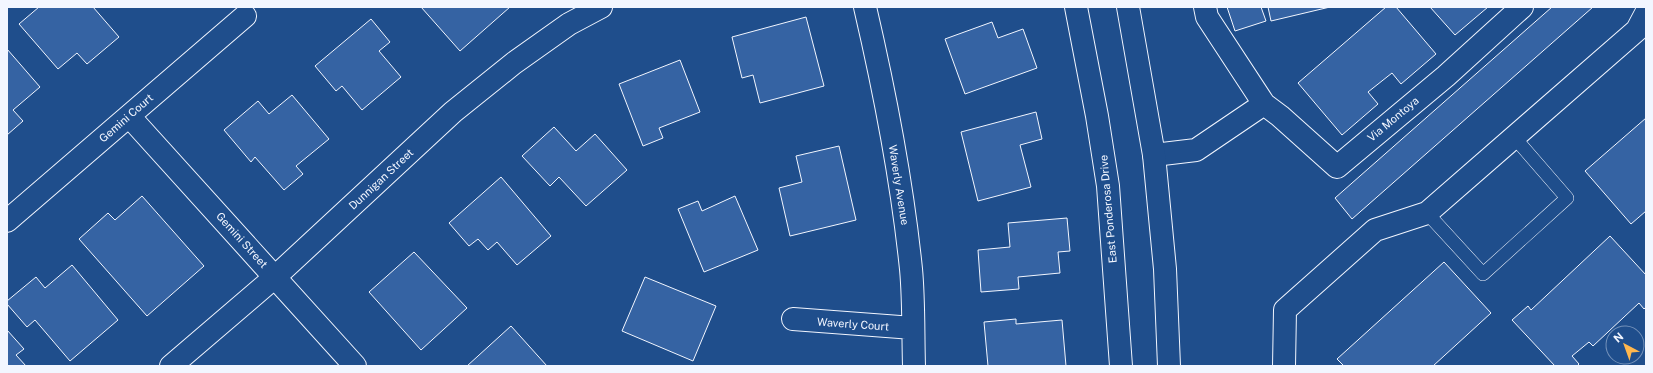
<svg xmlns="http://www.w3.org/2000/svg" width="1653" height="373" font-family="'Public Sans',sans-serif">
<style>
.building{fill:#3563a3;stroke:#f2f6ff}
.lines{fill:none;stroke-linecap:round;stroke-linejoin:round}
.service-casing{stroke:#f2f6ff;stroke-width:14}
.minor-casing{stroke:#f2f6ff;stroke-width:24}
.secondary-casing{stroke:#f2f6ff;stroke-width:24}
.service{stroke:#1f4e8c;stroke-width:13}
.minor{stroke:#1f4e8c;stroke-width:22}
.secondary{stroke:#1f4e8c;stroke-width:22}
.labels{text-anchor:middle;stroke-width:3;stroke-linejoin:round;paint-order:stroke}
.street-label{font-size:11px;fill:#f2f6ff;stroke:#1f4e8c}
</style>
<rect width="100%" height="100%" fill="#1f4e8c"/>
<path class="building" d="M 39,7 L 93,7 L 119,37 L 87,64 L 77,53 L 58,69 L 19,24 Z
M 421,7 L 510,7 L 460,51 Z
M 1227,7 L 1261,7 L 1266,21 L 1235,31 Z
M 1268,7 L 1330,7 L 1271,21 Z
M 1386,7 L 1396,7 L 1436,54 L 1401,84 L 1392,73 L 1368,92 L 1378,104 L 1342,135 L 1298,83 Z
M 1430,7 L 1488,7 L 1455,35 Z
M 1552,7 L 1593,7 L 1352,219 L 1335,198 Z
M 806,17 L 824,86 L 760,103 L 753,75 L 742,78 L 732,37 Z
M 371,19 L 390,42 L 379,51 L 401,77 L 362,110 L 342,86 L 336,91 L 315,66 Z
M 992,22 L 998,38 L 1023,29 L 1037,68 L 965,94 L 945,39 Z
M 7,49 L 40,87 L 13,110 L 23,121 L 7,135 Z
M 680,60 L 700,112 L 659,128 L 663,138 L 643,146 L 619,84 Z
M 292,95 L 329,139 L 296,166 L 303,174 L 284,190 L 255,157 L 251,162 L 224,130 L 258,101 L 269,114 Z
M 1036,112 L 1042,139 L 1020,145 L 1031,187 L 978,201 L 961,132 Z
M 1646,118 L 1646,211 L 1631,224 L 1585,171 Z
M 554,127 L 576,151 L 595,134 L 627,170 L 586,206 L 559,177 L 550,186 L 522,156 Z
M 839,146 L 856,220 L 790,236 L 779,188 L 802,182 L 796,156 Z
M 501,177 L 551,236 L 517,265 L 497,242 L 488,250 L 478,239 L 469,246 L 449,223 Z
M 142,196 L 204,266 L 147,316 L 79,239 L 108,213 L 115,220 Z
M 735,196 L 758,250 L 704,272 L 678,209 L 698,201 L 702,211 Z
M 1067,218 L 1070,251 L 1058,252 L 1060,273 L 1018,277 L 1019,289 L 981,292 L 978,250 L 1010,247 L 1008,223 Z
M 1610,236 L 1646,275 L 1646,307 L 1644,309 L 1639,303 L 1593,346 L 1589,342 L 1572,356 L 1579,364 L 1577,366 L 1555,366 L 1512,320 L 1528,306 L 1531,310 Z
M 414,252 L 467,308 L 421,350 L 369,292 Z
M 1444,262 L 1491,313 L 1433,366 L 1344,366 L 1337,359 Z
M 72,265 L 118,320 L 70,361 L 35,320 L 27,327 L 7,304 L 7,301 L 36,277 L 45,288 Z
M 645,277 L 716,306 L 693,361 L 622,331 Z
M 1016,319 L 1016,324 L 1062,320 L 1066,366 L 988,366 L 984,322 Z
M 511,326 L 547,366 L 467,366 Z
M 7,330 L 24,349 L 16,355 L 26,366 L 7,366 Z"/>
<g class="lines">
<g class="service-casing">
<path id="service" d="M 1427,213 L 1483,274 L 1567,198 L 1514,137"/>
</g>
<g class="minor-casing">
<path id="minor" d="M 865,7 C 885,93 902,181 911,269 C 914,301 913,334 914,366
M 1205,7 L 1207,17 L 1264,104 L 1280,116 L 1337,167 L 1446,76 L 1522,7
M 129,116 L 355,366
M 1154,155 L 1196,150 L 1264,104
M 7,221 L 245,16
M 793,319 L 913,328
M 171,366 L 275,277 L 453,112 L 514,63 L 569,24 L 601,7
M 1284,366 L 1285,310 L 1375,230 L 1427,213 L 1637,30 L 1646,13"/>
</g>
<g class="secondary-casing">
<path id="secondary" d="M 1076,7 L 1097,116 L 1108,186 L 1121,366
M 1128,7 L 1154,155 L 1165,269 L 1169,366"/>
</g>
<use href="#service" class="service"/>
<use href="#minor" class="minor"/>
<use href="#secondary" class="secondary"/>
</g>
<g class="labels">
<g class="street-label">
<text transform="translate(126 118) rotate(-41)" y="4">Gemini Court</text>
<text transform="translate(1393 119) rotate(-40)" y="4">Via Montoya</text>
<text transform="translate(381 179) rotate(-43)" y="4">Dunnigan Street</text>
<text transform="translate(899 185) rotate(81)" y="4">Waverly Avenue</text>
<text transform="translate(1108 209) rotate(-95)" y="4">East Ponderosa Drive</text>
<text transform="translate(242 240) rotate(48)" y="4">Gemini Street</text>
<text transform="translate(853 324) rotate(4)" y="4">Waverly Court</text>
</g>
</g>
<rect width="1653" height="373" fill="none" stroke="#f2f6ff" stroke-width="16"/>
<g transform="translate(1625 345) rotate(319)"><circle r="19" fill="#1f4e8c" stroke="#7391ba"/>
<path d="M0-3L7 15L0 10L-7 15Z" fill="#ffb74d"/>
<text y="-6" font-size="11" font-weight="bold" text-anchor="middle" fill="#f2f6ff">N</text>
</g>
</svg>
